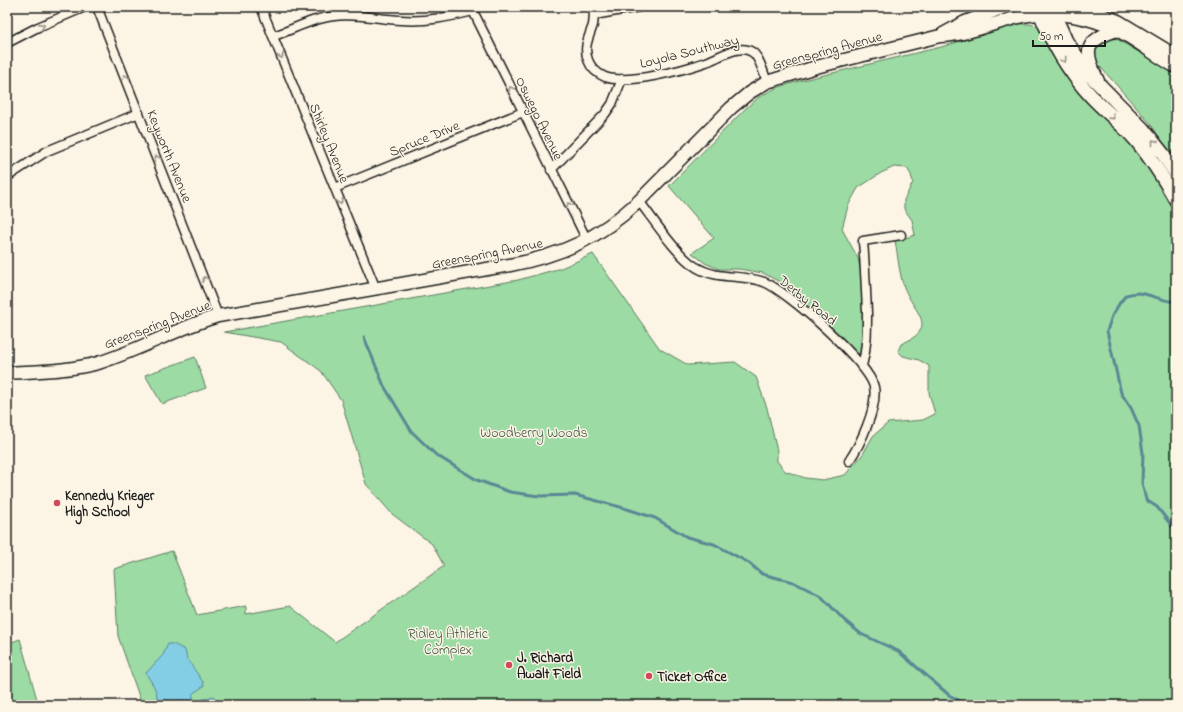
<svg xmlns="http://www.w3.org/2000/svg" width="1183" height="712" font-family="'Indie Flower',sans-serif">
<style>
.green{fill:#9cdba3;stroke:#5c7c60}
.water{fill:#84cee5;stroke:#5a8795}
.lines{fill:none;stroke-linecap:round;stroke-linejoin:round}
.stream{stroke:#5a8795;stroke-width:3}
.street-casing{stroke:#1c1c1c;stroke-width:11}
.secondary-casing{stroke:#1c1c1c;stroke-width:15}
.primary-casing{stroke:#1c1c1c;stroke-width:16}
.street{stroke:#fcf5e5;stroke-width:8}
.secondary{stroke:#fcf5e5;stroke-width:12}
.primary{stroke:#fcf5e5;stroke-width:13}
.oneway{stroke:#97938b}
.poi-dot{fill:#d1495b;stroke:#fcf5e5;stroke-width:1.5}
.labels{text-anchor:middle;stroke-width:3;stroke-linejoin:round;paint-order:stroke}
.street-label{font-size:14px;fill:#1c1c1c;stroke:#fcf5e5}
.park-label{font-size:14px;fill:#425544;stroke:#fcf5e5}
.poi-label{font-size:14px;font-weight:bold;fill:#1c1c1c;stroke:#fcf5e5;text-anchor:start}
</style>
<rect width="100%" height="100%" fill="#fcf5e5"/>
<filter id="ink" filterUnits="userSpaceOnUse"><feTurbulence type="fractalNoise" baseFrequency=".025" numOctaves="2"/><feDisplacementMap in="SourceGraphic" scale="8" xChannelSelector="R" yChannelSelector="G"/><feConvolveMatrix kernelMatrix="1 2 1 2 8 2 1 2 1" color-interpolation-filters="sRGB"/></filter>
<g filter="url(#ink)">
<path class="green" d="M 1017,24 L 1029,24 L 1037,26 L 1073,80 L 1123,134 L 1149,167 L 1176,214 L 1176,705 L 142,705 L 118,636 L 114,569 L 172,551 L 197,615 L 246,606 L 246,614 L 290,606 L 335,642 L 444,566 L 432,544 L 392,514 L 366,484 L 341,400 L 321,371 L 281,342 L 224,332 L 518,280 L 561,268 L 593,254 L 660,349 L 688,365 L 735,362 L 756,377 L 767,408 L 777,451 L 777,461 L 785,471 L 805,478 L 823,480 L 845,475 L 863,454 L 873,436 L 888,423 L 923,420 L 935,414 L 929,393 L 929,366 L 919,360 L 903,356 L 898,351 L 901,344 C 941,327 913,312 904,287 C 899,273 898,256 895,241 L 915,235 L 912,220 L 904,209 L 904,200 L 913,182 L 911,175 L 907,168 L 894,167 L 881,173 L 858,188 L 848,206 L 842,229 L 858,258 L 862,278 L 863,353 L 860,357 L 780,282 L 763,273 L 739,269 L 719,269 L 705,263 L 692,253 L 714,238 L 669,186 L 746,108 L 759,97 L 776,88 L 803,80 L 941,47 Z
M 1115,38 L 1176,74 L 1176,161 L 1149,122 L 1096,62 C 1092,45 1100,42 1115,38 Z
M 195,357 L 206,388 L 162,404 L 145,375 Z
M 20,639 L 38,703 L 31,705 L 7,705 L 7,644 Z"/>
<path class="water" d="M 168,644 L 173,644 L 185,650 L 187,659 L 203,682 L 204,686 L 192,694 L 195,702 L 213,696 L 219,702 L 221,705 L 184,705 L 180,700 L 165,705 L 156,705 C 160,691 152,685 146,673 L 163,655 Z"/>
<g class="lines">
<path class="stream" d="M 1176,302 C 1163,301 1152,295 1139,293 C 1135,293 1130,294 1126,295 L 1119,304 L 1112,316 L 1107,331 L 1121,393 L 1131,408 L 1139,426 L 1143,453 L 1142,483 L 1146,500 L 1157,507 L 1175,530 L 1176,533
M 364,337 L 384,386 L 412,432 L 436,455 L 477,480 L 510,492 L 539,496 L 575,495 L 624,508 L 655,518 L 687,537 L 714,544 L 749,563 L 762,574 L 793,582 L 821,596 L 844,620 L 861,634 L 898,651 L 949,695 L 968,705"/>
<g class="street-casing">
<path id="street" d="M 97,7 L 218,316
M 261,7 L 376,289
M 471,7 L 587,240
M 593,7 C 594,13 594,19 593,25 C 589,37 583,47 588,60 C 591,68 598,74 605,77 C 628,85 683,70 706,62 C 718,58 740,43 752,52 C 759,56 764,74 767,82
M 594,15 L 639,7
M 273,36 C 293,30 312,18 334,16 C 356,13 378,19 401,20 C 426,22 449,17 473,11
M 7,43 L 38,27 L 85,7
M 551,170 L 605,114 L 612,104 L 622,79
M 7,177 L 47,151 L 139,113
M 335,188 L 523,112
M 639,201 C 653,219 678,257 696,267 C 717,280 742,274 764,282 C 787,291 869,363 874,387 C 878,407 860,445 849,461
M 862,366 C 867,348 867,331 867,313 C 866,289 865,265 863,241 L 901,235"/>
</g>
<g class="secondary-casing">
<path id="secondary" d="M 1076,7 L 1103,15 L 1118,21 L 1176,56
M 943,34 L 965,22 L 1005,7
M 1098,81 C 1084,51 1083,41 1117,30
M 7,373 C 37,371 69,371 98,363 C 140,350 177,328 218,316 L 510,265 C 563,255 599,238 639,201 L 731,108 L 749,93 L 767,82 L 816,67 L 940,36 C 969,35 995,22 1023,16 C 1054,10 1088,16 1117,30 C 1138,41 1156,56 1176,67"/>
</g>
<g class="primary-casing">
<path id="primary" d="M 1038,7 C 1050,40 1067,70 1091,96 C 1105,111 1122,124 1135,139 C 1151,158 1164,179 1176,200
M 1051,7 L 1066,41 L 1088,73 L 1143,129 L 1163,154 L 1176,174"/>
</g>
<use href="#street" class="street"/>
<use href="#secondary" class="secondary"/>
<use href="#primary" class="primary"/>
</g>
<defs><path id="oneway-chevron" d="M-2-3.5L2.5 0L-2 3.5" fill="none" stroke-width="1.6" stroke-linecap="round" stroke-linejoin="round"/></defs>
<g class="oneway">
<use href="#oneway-chevron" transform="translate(42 26) rotate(-24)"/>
<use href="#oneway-chevron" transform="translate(281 56) rotate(68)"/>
<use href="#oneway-chevron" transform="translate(1064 60) rotate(56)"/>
<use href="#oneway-chevron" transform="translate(125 77) rotate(-112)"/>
<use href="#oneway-chevron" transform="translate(511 89) rotate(-116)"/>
<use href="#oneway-chevron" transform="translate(1112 117) rotate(44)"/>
<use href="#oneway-chevron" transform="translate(1154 142) rotate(-129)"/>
<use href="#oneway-chevron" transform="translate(157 158) rotate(-112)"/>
<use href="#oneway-chevron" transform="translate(340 202) rotate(68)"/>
<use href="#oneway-chevron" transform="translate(569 205) rotate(-117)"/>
<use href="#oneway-chevron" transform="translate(205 279) rotate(-111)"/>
</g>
</g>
<g class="poi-dot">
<circle cx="57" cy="503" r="4"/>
<circle cx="509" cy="665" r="4"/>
<circle cx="649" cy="676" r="4"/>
</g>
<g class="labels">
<g class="street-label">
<text transform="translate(827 50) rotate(-15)" y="5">Greenspring Avenue</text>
<text transform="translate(689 51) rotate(-14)" y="5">Loyola Southway</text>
<text transform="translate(540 118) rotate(64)" y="5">Oswego Avenue</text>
<text transform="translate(424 138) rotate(-22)" y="5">Spruce Drive</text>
<text transform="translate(330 143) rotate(68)" y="5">Shirley Avenue</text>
<text transform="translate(170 156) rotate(68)" y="5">Keyworth Avenue</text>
<text transform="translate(487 253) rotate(-11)" y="5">Greenspring Avenue</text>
<text transform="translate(808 300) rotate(39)" y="5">Derby Road</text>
<text transform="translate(157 324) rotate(-21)" y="5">Greenspring Avenue</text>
</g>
<g class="park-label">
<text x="534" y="437">Woodberry Woods</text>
<text x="448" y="638">Ridley Athletic<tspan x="448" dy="16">Complex</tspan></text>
</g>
<g class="poi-label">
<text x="65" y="500">Kennedy Krieger<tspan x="65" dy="16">High School</tspan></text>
<text x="517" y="662">J. Richard<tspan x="517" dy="16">Awalt Field</tspan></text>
<text x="657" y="681">Ticket Office</text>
</g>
</g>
<rect width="1183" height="712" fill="none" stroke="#fcf5e5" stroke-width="24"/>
<rect x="12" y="12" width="1159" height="688" fill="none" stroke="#1c1c1c" stroke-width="1.5" filter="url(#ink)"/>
<path d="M1033 40v6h72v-6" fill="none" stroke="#1c1c1c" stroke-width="2"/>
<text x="1039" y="40" font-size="12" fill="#1c1c1c" stroke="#fcf5e5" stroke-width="3" paint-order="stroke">50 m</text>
</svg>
